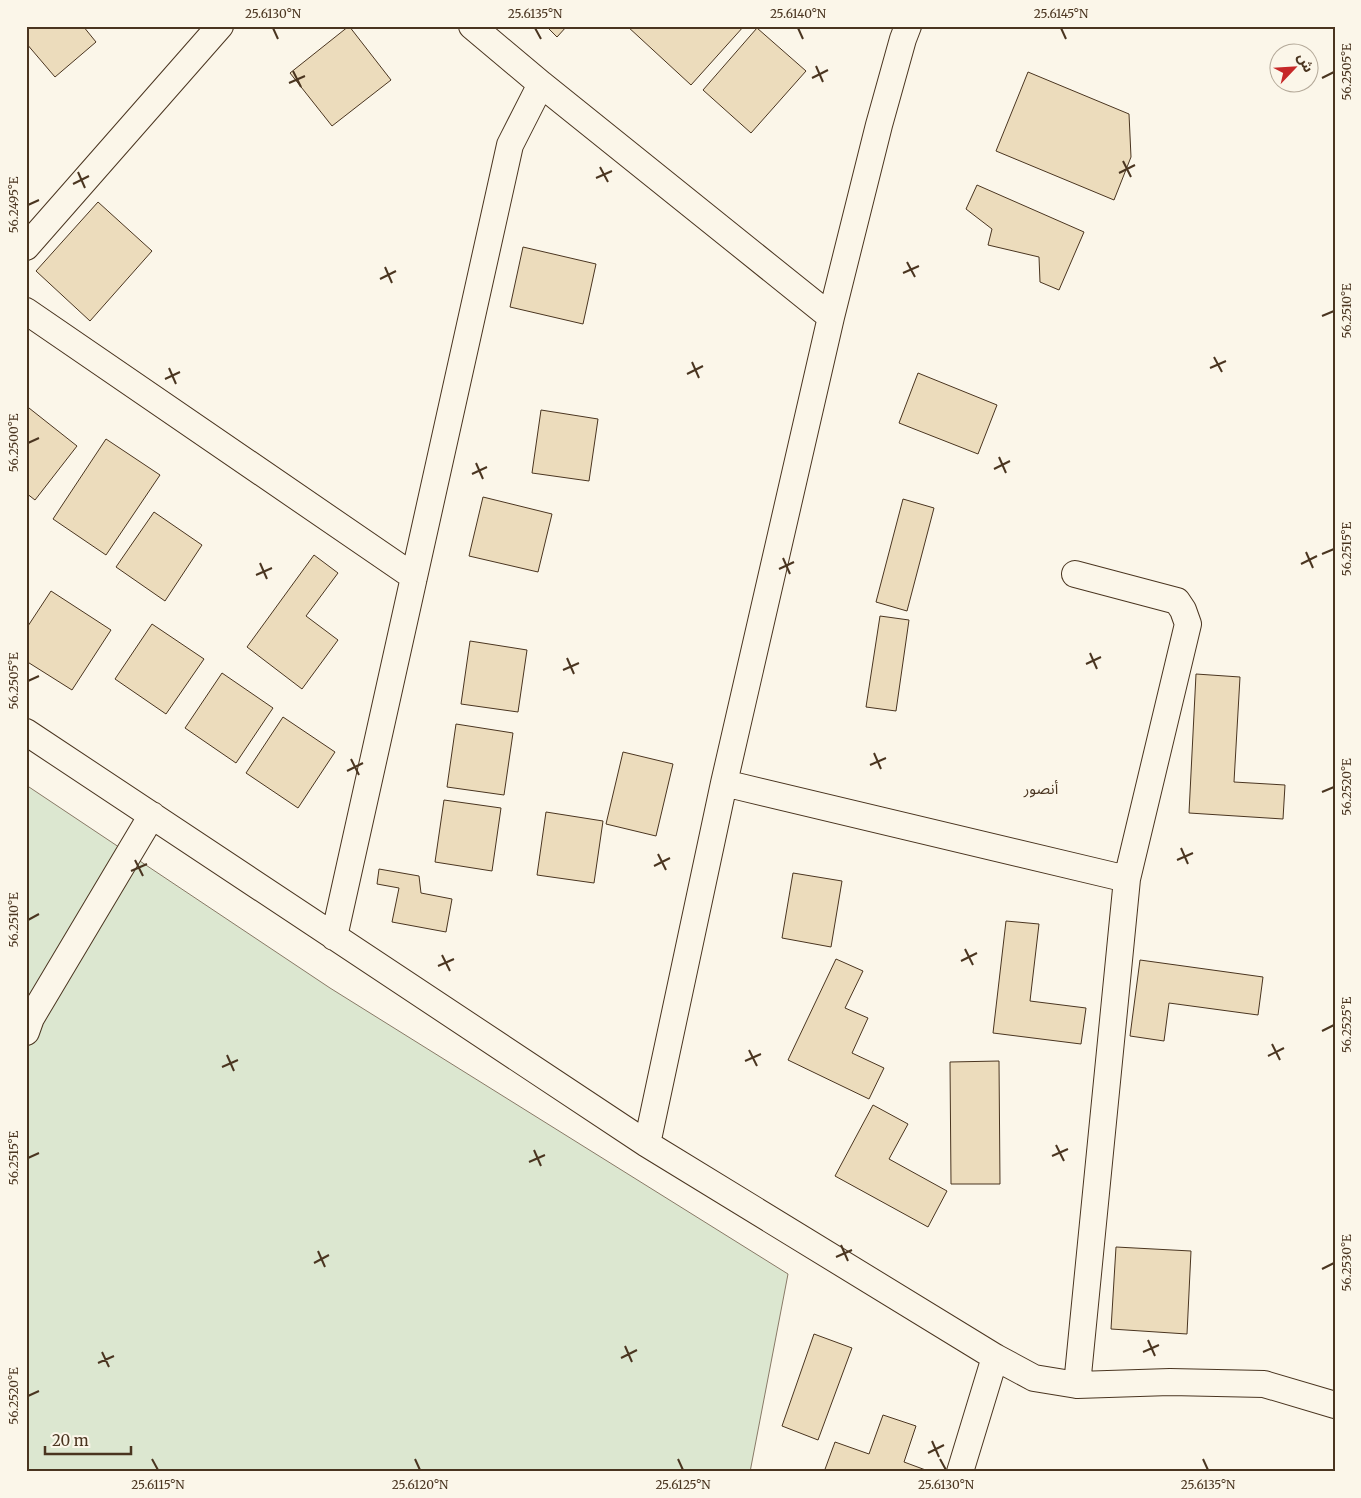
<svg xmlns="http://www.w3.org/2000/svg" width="1361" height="1498" font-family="Merriweather,'Noto Sans Arabic',serif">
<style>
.green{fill:#dce7d0;stroke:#887966}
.building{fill:#ecdcbc;stroke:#4a3520}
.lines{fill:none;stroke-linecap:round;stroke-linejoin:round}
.minor-casing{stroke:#4a3520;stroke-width:28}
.minor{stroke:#fbf6e9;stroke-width:26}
.ticks{fill:none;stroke:#4a3520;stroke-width:2}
.labels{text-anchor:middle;stroke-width:4;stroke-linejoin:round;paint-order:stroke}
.neighbourhood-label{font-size:15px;fill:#4a3520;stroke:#fbf6e9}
.neatline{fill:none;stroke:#4a3520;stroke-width:2}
.ticks-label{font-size:12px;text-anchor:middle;fill:#4a3520}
</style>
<rect width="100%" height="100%" fill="#fbf6e9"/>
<path class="green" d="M 26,785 L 330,988 L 788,1274 L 750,1472 L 26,1472 Z"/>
<path class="building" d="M 26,26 L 83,26 L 96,42 L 55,77 L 26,43 Z
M 349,26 L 391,80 L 332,126 L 290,73 Z
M 546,26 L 567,26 L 557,37 Z
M 627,26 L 744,26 L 691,85 Z
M 757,28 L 806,71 L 751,133 L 703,90 Z
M 1028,72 L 1129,114 L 1131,157 L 1114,200 L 996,151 Z
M 977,185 L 1084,232 L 1059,290 L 1040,282 L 1039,257 L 988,245 L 992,229 L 966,209 Z
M 98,202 L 152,251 L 90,321 L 36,271 Z
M 523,247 L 596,264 L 583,324 L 510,307 Z
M 918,373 L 997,405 L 978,454 L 899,423 Z
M 29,408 L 77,446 L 35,500 L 26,493 L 26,411 Z
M 541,410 L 598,419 L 589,481 L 532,473 Z
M 106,439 L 160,475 L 106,555 L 53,519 Z
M 483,497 L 552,514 L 538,572 L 469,556 Z
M 903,499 L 934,508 L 907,611 L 876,602 Z
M 154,512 L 202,545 L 165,601 L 116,567 Z
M 314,555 L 338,573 L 306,616 L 338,640 L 302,689 L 247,647 Z
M 51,591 L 111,630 L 72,690 L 26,661 L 26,629 Z
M 880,616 L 909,620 L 896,711 L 866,707 Z
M 152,624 L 204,659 L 166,714 L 115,679 Z
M 470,641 L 527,650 L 518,712 L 461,704 Z
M 222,673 L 273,708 L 236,763 L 185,728 Z
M 1196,674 L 1240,677 L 1234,782 L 1285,785 L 1283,819 L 1189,813 Z
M 283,717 L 335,752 L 298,808 L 246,773 Z
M 456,724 L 513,733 L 504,795 L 447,787 Z
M 623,752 L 673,764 L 656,836 L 606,824 Z
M 444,800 L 501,808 L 492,871 L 435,862 Z
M 546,812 L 603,821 L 594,883 L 537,875 Z
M 379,869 L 419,876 L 421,893 L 452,899 L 446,932 L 392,922 L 399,888 L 377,884 Z
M 793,873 L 842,881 L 831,947 L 782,938 Z
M 1006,921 L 1039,924 L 1030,1001 L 1086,1008 L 1081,1044 L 993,1033 Z
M 836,959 L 863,971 L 845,1008 L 868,1018 L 852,1053 L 884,1068 L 869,1099 L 788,1060 Z
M 1140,960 L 1263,977 L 1258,1015 L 1169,1003 L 1164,1041 L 1130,1036 Z
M 999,1061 L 1000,1184 L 951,1184 L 950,1062 Z
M 873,1105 L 908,1124 L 889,1159 L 947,1191 L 928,1227 L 835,1176 Z
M 1116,1247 L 1191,1251 L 1187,1334 L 1111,1329 Z
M 814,1334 L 852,1348 L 818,1440 L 782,1426 Z
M 883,1415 L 916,1426 L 904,1462 L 931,1472 L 824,1472 L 835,1442 L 869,1454 Z"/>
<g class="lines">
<g class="minor-casing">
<path id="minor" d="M 472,26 L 541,84 L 831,317
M 26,247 L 220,26
M 26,311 L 414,577
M 1075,574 L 1177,601 L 1183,610 L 1188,624 L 1127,879
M 26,732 L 647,1144 L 995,1357 L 1034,1378 L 1077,1385 L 1170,1382 L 1264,1384 L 1335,1405
M 724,783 L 1127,879 L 1077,1385
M 334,937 L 510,145 L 541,84
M 26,1032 L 31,1018 L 152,815
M 647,1144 L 724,783 L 831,317 L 879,125 L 903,39 L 908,26
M 960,1472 L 995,1357"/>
</g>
<use href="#minor" class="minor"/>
</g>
<path class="ticks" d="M 273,28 L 278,39M 535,28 L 541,39M 798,28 L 803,39M 1061,28 L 1066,39M 816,66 L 823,82M 293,71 L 301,87M 812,78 L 828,70M 1322,78 L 1334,72M 289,83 L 305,76M 1123,161 L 1131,177M 600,167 L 608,182M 78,172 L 85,188M 1119,173 L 1135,165M 596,178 L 612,171M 73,184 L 89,176M 28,205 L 39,200M 907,262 L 915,277M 385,267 L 392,283M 903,273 L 919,266M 380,279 L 396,271M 1322,316 L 1334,311M 1214,357 L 1222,372M 692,362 L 699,378M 169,368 L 176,384M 1210,368 L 1226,361M 687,374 L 703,366M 165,379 L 180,372M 28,443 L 39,438M 999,457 L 1006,473M 476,463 L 483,479M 994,469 L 1010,461M 472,474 L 487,467M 1306,552 L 1313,568M 1322,554 L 1334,549M 783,558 L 790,574M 260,563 L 267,579M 1301,564 L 1317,556M 779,569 L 794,562M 256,575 L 272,568M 1090,653 L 1097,669M 567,658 L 574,674M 1086,664 L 1101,657M 563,670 L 579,663M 28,681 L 39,676M 874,753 L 881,769M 351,759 L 359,775M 870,765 L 886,758M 347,771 L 363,763M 1322,792 L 1334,787M 1181,848 L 1188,864M 658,854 L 666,870M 135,860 L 143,876M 1177,860 L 1193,853M 654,866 L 670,858M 131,871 L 147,864M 28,920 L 39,914M 965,949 L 973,965M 442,955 L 450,971M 961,961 L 977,953M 438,966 L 454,959M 1322,1031 L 1334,1025M 1272,1044 L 1280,1060M 749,1050 L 757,1066M 227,1055 L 234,1071M 1268,1056 L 1284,1048M 745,1061 L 761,1054M 222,1067 L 238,1060M 1056,1145 L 1064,1161M 534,1150 L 541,1166M 1052,1156 L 1068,1149M 28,1158 L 39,1153M 529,1162 L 545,1155M 841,1245 L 848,1261M 318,1251 L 325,1267M 836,1257 L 852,1250M 314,1263 L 329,1255M 1322,1269 L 1334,1263M 1148,1340 L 1155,1356M 625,1346 L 632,1362M 102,1352 L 109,1367M 1143,1352 L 1159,1345M 621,1358 L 637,1350M 98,1363 L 114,1356M 28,1396 L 39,1391M 932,1441 L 939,1457M 928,1453 L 944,1445M 152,1459 L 158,1470M 415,1459 L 420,1470M 678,1459 L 683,1470M 940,1459 L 946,1470M 1203,1459 L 1208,1470"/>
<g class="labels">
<g class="neighbourhood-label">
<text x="1041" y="794">أنصور</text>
</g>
</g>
<rect width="1361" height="1498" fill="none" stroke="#fbf6e9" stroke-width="55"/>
<g transform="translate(1294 68) rotate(65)"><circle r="24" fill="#fbf6e9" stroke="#b4a999"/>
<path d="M0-4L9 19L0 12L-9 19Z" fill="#c62828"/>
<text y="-8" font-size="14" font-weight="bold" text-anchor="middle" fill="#4a3520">ش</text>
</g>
<path d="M45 1446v8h86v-8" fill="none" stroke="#4a3520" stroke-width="2.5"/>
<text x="52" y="1446" font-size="15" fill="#4a3520" stroke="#fbf6e9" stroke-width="4" paint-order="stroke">20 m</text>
<rect x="28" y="28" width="1306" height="1442" class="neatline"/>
<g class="ticks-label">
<text x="273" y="18">25.6130°N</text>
<text x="535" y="18">25.6135°N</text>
<text x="798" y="18">25.6140°N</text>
<text x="1061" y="18">25.6145°N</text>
<text transform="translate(1347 72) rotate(-90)" y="4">56.2505°E</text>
<text transform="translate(14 205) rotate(-90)" y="4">56.2495°E</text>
<text transform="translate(1347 311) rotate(-90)" y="4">56.2510°E</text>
<text transform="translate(14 443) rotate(-90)" y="4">56.2500°E</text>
<text transform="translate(1347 549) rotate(-90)" y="4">56.2515°E</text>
<text transform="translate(14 681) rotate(-90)" y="4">56.2505°E</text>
<text transform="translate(1347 787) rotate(-90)" y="4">56.2520°E</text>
<text transform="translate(14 920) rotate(-90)" y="4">56.2510°E</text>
<text transform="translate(1347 1025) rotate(-90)" y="4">56.2525°E</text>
<text transform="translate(14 1158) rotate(-90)" y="4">56.2515°E</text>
<text transform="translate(1347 1263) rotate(-90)" y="4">56.2530°E</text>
<text transform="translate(14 1396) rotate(-90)" y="4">56.2520°E</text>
<text x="158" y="1489">25.6115°N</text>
<text x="420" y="1489">25.6120°N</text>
<text x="683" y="1489">25.6125°N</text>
<text x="946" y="1489">25.6130°N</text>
<text x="1208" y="1489">25.6135°N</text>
</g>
</svg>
